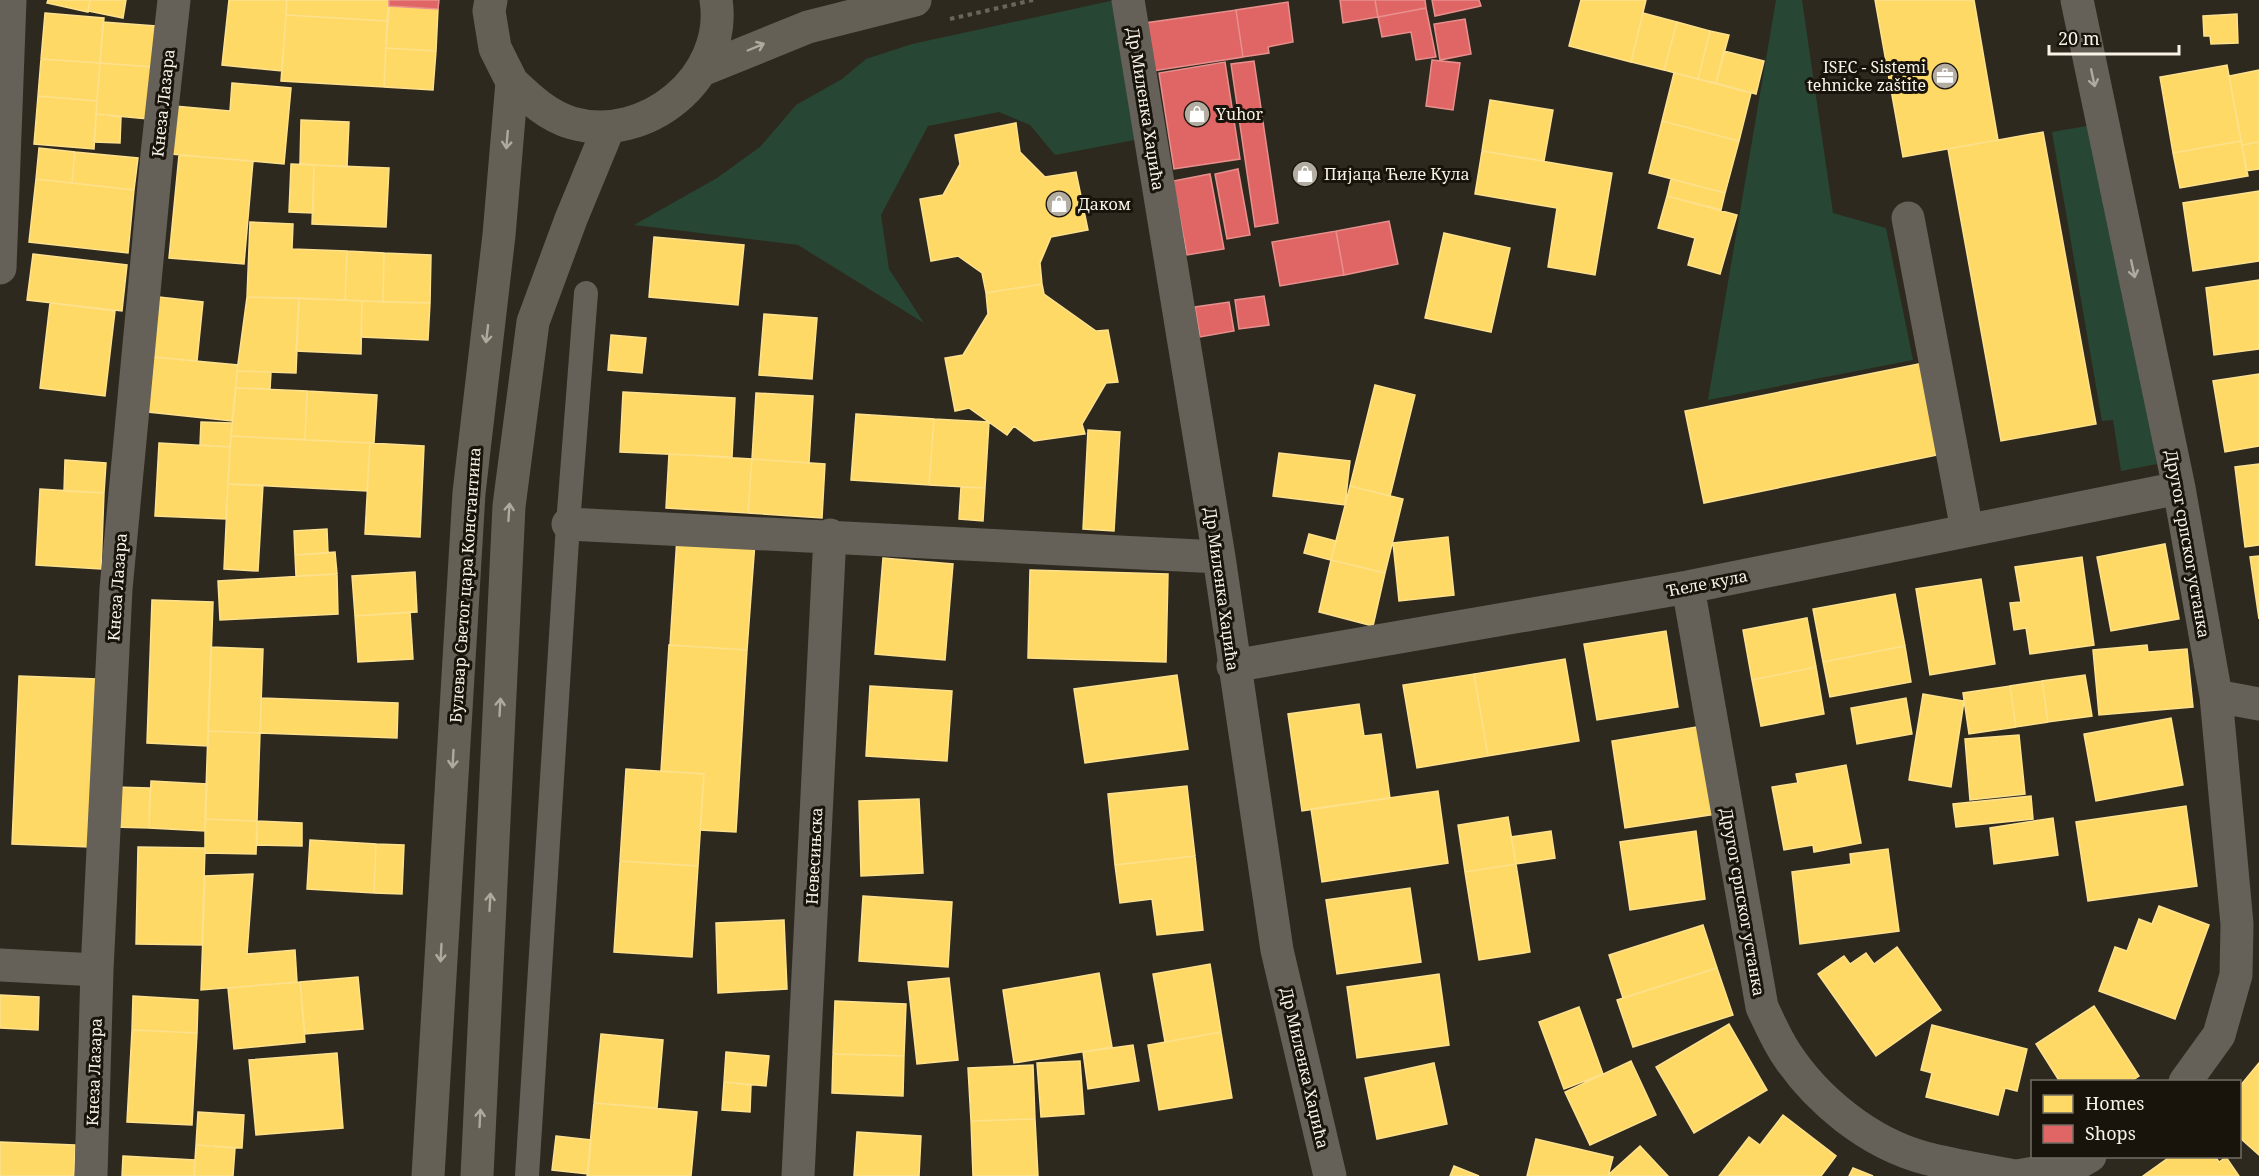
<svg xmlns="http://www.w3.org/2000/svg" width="2259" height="1176" font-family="'Noto Serif',serif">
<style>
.green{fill:#274634}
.homes{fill:#ffd966;stroke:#fde18d;stroke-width:1.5}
.shops{fill:#e06666;stroke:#e8908d;stroke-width:1.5}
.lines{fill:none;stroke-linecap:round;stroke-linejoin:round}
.path{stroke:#69655d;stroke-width:4;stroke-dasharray:4.5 4.5;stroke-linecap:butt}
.lane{stroke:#656058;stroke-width:24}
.street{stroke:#656058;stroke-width:33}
.secondary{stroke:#656055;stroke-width:33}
.oneway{stroke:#afaa9e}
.oneway2{stroke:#afaaa0}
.labels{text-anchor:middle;stroke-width:6;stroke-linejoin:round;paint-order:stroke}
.poi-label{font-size:16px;fill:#f9f3e7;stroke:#18140c;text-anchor:start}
.street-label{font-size:16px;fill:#f9f3e7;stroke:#18140c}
</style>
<rect width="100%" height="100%" fill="#2e291e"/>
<path class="green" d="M 1115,0 L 1140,139 L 1055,155 L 1030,125 L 999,112 L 928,126 L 881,215 L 889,269 L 924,323 L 798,245 L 634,225 L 717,178 L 760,147 L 796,105 L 842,79 L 866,59 L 912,44 Z
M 1776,0 L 1802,0 L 1833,213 L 1886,228 L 1913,360 L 1708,400 Z
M 2098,124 L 2157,464 L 2121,471 L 2113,420 L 2102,421 L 2052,132 Z"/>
<path class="homes" d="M 48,0 L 90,0 L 88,12 L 47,3 Z
M 90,0 L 126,0 L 123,18 L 88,11 Z
M 229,0 L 287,0 L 282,71 L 222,65 Z
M 287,0 L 389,0 L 387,21 L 286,15 Z
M 1581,0 L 1646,0 L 1631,62 L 1569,46 Z
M 1875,0 L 1974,0 L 1998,140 L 1903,157 Z
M 389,6 L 438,9 L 436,51 L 386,48 Z
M 45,13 L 104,18 L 100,63 L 41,59 Z
M 1643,13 L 1677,22 L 1664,70 L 1631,62 Z
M 2237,14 L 2238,43 L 2211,44 L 2210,36 L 2204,36 L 2203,16 Z
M 286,15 L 387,21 L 384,87 L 281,81 Z
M 103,22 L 156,26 L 152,67 L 100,63 Z
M 1677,22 L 1710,31 L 1698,79 L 1664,70 Z
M 1710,31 L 1729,35 L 1716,83 L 1698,79 Z
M 386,48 L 436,51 L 433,90 L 384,87 Z
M 1724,51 L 1764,61 L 1756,94 L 1716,83 Z
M 41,59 L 100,63 L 97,101 L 38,96 Z
M 100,63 L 152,67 L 148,119 L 96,114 Z
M 2227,65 L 2241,141 L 2173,153 L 2160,77 Z
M 2259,70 L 2259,142 L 2242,145 L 2229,76 Z
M 1674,73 L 1751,93 L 1739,141 L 1662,121 Z
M 232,83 L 291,88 L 284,164 L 171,154 L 175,106 L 230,111 Z
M 38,96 L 97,101 L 94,149 L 34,144 Z
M 1490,100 L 1553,110 L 1544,161 L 1482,151 Z
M 96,114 L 121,117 L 120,143 L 94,142 Z
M 301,120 L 349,122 L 347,167 L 300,164 Z
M 1662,121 L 1739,141 L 1725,193 L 1649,173 Z
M 1016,123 L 1020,152 L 1045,177 L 1076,172 L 1088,230 L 1051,237 L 1040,263 L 1042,284 L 986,293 L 982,273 L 958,256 L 931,261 L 920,199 L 943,195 L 960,164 L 955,135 Z
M 2043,132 L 2096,424 L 2001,441 L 1948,149 Z
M 2241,141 L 2248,176 L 2180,188 L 2173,153 Z
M 2259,142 L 2259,169 L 2246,171 L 2242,145 Z
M 39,148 L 75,152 L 72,183 L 36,179 Z
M 1482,151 L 1612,173 L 1595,275 L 1548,267 L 1557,208 L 1475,194 Z
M 75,152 L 138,158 L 134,190 L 72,183 Z
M 179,155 L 253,161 L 244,264 L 169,258 Z
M 291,164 L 314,165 L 313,213 L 289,212 Z
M 314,165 L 389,168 L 386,227 L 312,224 Z
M 36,179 L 134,190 L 128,253 L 29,242 Z
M 1671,179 L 1725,193 L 1721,210 L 1667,196 Z
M 2259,191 L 2259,261 L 2193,271 L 2183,203 Z
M 1667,196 L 1737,215 L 1720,274 L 1688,265 L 1695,238 L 1658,228 Z
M 250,222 L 293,224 L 292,249 L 347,251 L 345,300 L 247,297 Z
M 1444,233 L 1510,248 L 1491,332 L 1425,318 Z
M 654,237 L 744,245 L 738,305 L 649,297 Z
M 347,251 L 384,253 L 383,302 L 345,300 Z
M 384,253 L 431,255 L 430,303 L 383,302 Z
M 33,254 L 127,265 L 122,311 L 27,300 Z
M 2259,280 L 2259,349 L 2214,355 L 2206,288 Z
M 1042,284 L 1044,294 L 1096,331 L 1108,330 L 1118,382 L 1106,383 L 1082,424 L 1085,434 L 1034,441 L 1014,426 L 1007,435 L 969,408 L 955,411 L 945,358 L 963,355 L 988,314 L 986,293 Z
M 159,297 L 203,302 L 197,361 L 153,357 Z
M 247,297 L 299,298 L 296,373 L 237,371 Z
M 299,298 L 362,301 L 361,354 L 296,351 Z
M 362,301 L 430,303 L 428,340 L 361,337 Z
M 50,303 L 115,311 L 105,396 L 40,388 Z
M 764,314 L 817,318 L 812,379 L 759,375 Z
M 611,335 L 646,338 L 642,373 L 608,370 Z
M 153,357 L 238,365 L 232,421 L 148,412 Z
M 1929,362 L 1947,453 L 1704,503 L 1685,411 Z
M 237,371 L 271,372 L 270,389 L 236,388 Z
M 2259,374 L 2259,446 L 2225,452 L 2213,381 Z
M 1375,385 L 1415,395 L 1390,496 L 1350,486 Z
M 236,388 L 307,391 L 305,440 L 231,436 Z
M 307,391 L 377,395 L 374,443 L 305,440 Z
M 623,392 L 735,398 L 732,457 L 620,452 Z
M 756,393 L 813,396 L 809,463 L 752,459 Z
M 856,414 L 934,419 L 929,485 L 851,480 Z
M 934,419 L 989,422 L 985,488 L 929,485 Z
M 201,422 L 232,423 L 230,447 L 200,445 Z
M 1088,430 L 1120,432 L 1114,531 L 1083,529 Z
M 231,436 L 370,443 L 367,491 L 228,484 Z
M 159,443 L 230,447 L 226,519 L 155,516 Z
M 370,443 L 424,446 L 420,537 L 365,534 Z
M 1279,453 L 1350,461 L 1345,505 L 1273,496 Z
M 669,454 L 752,459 L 748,513 L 666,508 Z
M 752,459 L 825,464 L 822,518 L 748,513 Z
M 65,460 L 106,463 L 104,493 L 64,491 Z
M 2259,464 L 2259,545 L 2245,547 L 2235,467 Z
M 228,484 L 263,485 L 258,571 L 224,569 Z
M 1350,486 L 1403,499 L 1385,573 L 1331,560 Z
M 961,487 L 985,488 L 983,521 L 959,519 Z
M 40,489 L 104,493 L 101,569 L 36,565 Z
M 327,529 L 328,553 L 295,555 L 294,531 Z
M 1309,534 L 1336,541 L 1331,560 L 1304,553 Z
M 677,537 L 755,542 L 747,650 L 670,645 Z
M 1448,537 L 1454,595 L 1399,601 L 1393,543 Z
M 2165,544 L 2179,619 L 2111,631 L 2097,557 Z
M 335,552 L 337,574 L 296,576 L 295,555 Z
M 2259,556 L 2259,619 L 2250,557 Z
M 2082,557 L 2094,645 L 2030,654 L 2026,628 L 2014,630 L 2010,603 L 2021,602 L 2015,567 Z
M 883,558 L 953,564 L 945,660 L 875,654 Z
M 1331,560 L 1385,573 L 1373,626 L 1319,612 Z
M 1030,570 L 1168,574 L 1166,662 L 1028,658 Z
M 415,572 L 417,612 L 355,616 L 352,576 Z
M 337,574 L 338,614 L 220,620 L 218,581 Z
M 1981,579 L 1995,664 L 1930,675 L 1916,589 Z
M 1895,594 L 1905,646 L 1823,662 L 1813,609 Z
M 152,600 L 213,602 L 208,746 L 147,743 Z
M 410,612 L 413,659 L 358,662 L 355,616 Z
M 1807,618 L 1816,667 L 1752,680 L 1743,630 Z
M 1666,631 L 1678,707 L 1597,720 L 1584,644 Z
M 669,645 L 747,650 L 736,832 L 700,830 L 704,774 L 661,771 Z
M 2147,645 L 2148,652 L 2187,649 L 2193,707 L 2099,715 L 2093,650 Z
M 1905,646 L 1911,682 L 1830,697 L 1823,662 Z
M 211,647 L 263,649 L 260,733 L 208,731 Z
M 1565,659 L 1579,741 L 1488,756 L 1474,674 Z
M 1816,667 L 1824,714 L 1761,726 L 1752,680 Z
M 1474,674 L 1488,756 L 1417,768 L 1403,685 Z
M 1177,675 L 1188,749 L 1085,763 L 1074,689 Z
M 2085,675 L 2092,716 L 2048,722 L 2042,681 Z
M 19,676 L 97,679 L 90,847 L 12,844 Z
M 2042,681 L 2048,722 L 2016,727 L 2010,686 Z
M 870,686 L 952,691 L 947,761 L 866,756 Z
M 2010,686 L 2016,727 L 1969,734 L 1963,693 Z
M 1923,694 L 1964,701 L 1951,787 L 1909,780 Z
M 261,698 L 398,703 L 397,738 L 260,733 Z
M 1906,698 L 1912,734 L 1857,744 L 1851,708 Z
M 1359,704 L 1364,736 L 1381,734 L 1390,798 L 1302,811 L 1288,714 Z
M 2171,718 L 2183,785 L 2096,801 L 2084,734 Z
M 1702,726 L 1716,814 L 1625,828 L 1612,741 Z
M 208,731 L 260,733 L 257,821 L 205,819 Z
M 2019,735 L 2025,794 L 1970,800 L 1965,739 Z
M 1846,765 L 1861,843 L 1814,852 L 1813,845 L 1784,850 L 1772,787 L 1798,783 L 1796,774 Z
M 626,769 L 704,774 L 698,866 L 620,861 Z
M 151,781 L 207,784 L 205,831 L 149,828 Z
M 1187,786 L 1195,856 L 1115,865 L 1108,794 Z
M 115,787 L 150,788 L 149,828 L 113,827 Z
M 1438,791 L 1448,863 L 1322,882 L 1311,809 Z
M 2031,796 L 2033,819 L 1956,827 L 1953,804 Z
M 919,799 L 923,873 L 861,876 L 859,801 Z
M 2186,806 L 2197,886 L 2088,901 L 2076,822 Z
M 1508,817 L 1516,864 L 1465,872 L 1458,825 Z
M 2053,818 L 2058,855 L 1994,864 L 1990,828 Z
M 205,819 L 257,821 L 256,854 L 205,853 Z
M 257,821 L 302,823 L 302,846 L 257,845 Z
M 1551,831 L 1555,858 L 1516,864 L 1511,837 Z
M 1696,831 L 1705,899 L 1630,910 L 1620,842 Z
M 310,840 L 376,844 L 374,893 L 307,889 Z
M 376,844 L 404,845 L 402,894 L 374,893 Z
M 138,847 L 205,848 L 202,945 L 136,944 Z
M 1888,849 L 1899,931 L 1800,944 L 1792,872 L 1851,864 L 1850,854 Z
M 1195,856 L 1203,930 L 1157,935 L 1152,899 L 1120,903 L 1115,865 Z
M 620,861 L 698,866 L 692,957 L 614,952 Z
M 1516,864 L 1530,952 L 1479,960 L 1465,872 Z
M 253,874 L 247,954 L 295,950 L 297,982 L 201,990 L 205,876 Z
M 1410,888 L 1421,962 L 1337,974 L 1326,900 Z
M 863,896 L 952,902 L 948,967 L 859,961 Z
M 2159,906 L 2209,925 L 2175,1019 L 2099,991 L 2115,947 L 2127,951 L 2139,919 L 2152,924 Z
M 784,920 L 787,989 L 718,993 L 716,923 Z
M 1703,925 L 1717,968 L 1623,998 L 1609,955 Z
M 1897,947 L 1941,1010 L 1876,1056 L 1818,974 L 1844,956 L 1850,964 L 1866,953 L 1874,964 Z
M 1210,964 L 1221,1032 L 1165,1042 L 1153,974 Z
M 1717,968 L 1733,1015 L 1633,1047 L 1617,1000 Z
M 1099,973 L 1112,1047 L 1014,1063 L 1003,990 Z
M 1439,974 L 1449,1045 L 1357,1058 L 1347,987 Z
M 358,977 L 363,1029 L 305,1034 L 300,982 Z
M 949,978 L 958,1060 L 917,1064 L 908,982 Z
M 300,982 L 305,1042 L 234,1049 L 228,988 Z
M 0,995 L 39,997 L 38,1030 L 0,1028 Z
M 133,996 L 198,1000 L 197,1033 L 132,1030 Z
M 835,1001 L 906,1004 L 904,1056 L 833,1054 Z
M 2094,1006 L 2139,1076 L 2130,1082 L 2060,1082 L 2036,1044 Z
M 1579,1007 L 1603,1074 L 1564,1089 L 1539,1022 Z
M 1729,1024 L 1767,1090 L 1694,1133 L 1656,1067 Z
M 1932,1025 L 2027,1049 L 2017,1091 L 2005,1088 L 1998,1115 L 1926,1097 L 1932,1073 L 1921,1070 Z
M 132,1030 L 197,1033 L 192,1125 L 127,1122 Z
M 1221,1032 L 1232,1098 L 1159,1110 L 1148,1045 Z
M 601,1034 L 663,1040 L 657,1108 L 594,1103 Z
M 1133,1045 L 1139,1081 L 1088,1089 L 1083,1052 Z
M 726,1052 L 769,1056 L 766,1086 L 724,1082 Z
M 337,1053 L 343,1128 L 256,1135 L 249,1060 Z
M 833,1054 L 904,1056 L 903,1096 L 832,1093 Z
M 1080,1061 L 1084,1114 L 1041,1117 L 1037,1063 Z
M 1631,1061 L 1656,1115 L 1590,1145 L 1565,1092 Z
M 1434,1063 L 1447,1124 L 1377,1139 L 1365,1078 Z
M 2259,1063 L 2259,1155 L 2240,1138 L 2240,1086 Z
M 1033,1065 L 1035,1119 L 971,1121 L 968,1068 Z
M 724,1082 L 751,1085 L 750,1112 L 722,1110 Z
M 594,1103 L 697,1112 L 691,1176 L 587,1176 Z
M 198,1112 L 244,1115 L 242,1148 L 196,1145 Z
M 1783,1115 L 1836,1156 L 1821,1176 L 1719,1176 L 1749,1137 L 1760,1145 Z
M 1035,1119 L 1038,1176 L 973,1176 L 971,1121 Z
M 857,1132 L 921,1136 L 919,1176 L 854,1176 Z
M 556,1136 L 591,1140 L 588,1174 L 552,1170 Z
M 1536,1139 L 1613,1157 L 1608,1176 L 1527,1176 Z
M 0,1142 L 75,1145 L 74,1176 L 0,1176 Z
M 196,1145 L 235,1148 L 233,1176 L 194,1176 Z
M 1640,1146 L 1668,1176 L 1609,1176 L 1608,1175 Z
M 123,1156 L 195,1160 L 194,1176 L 122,1176 Z
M 2171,1156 L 2215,1156 L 2219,1162 L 2226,1157 L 2239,1176 L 2143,1176 Z
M 1454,1166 L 1479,1176 L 1450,1176 Z
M 1853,1168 L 1873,1176 L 1849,1176 Z"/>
<path class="shops" d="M 389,0 L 439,0 L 438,9 L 389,6 Z
M 1340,0 L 1375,0 L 1378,17 L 1343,23 Z
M 1375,0 L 1425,0 L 1426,8 L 1378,17 Z
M 1432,0 L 1479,0 L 1481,6 L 1435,16 Z
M 1288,2 L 1293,42 L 1268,47 L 1269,53 L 1243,57 L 1236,10 Z
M 1426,8 L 1436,57 L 1416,60 L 1411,32 L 1382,37 L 1378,17 Z
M 1236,10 L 1243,57 L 1153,71 L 1145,23 Z
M 1465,19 L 1471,54 L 1440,60 L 1434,24 Z
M 1432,60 L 1460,63 L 1453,110 L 1426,106 Z
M 1254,61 L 1278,223 L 1255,227 L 1231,64 Z
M 1225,62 L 1240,159 L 1174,169 L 1159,73 Z
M 1238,169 L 1250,235 L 1227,239 L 1215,174 Z
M 1210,174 L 1224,249 L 1187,255 L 1173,181 Z
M 1389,221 L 1398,264 L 1344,275 L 1336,231 Z
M 1336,231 L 1344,275 L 1280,286 L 1272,242 Z
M 1264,296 L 1269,325 L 1239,329 L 1235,300 Z
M 1229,302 L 1234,331 L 1200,337 L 1195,307 Z"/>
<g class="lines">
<path class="path" d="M 950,19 L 1033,0"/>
<path class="lane" d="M 527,1176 L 568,524 L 586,293"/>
<path class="street" d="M 1128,0 L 1219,557 L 1277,950 L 1330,1176
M 2077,0 L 2179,488 L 2216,696 L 2237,924 L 2236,975 L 2219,1035 L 2185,1082
M 1908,218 L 1967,530
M 0,268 L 10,0
M 568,524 L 1219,557
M 1688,587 L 1762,1007 C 1769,1022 1776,1038 1785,1052 C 1816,1100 1869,1143 1925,1158 C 1955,1166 1985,1170 2015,1176
M 1233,666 L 1688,587 L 2179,488
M 2216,696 L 2259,704
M 0,965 L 97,970
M 91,1176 L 97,970 L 116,589 L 157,154 L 174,0
M 798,1176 L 830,535
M 2017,1176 L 2073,1166 L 2090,1156"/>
<path class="secondary" d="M 702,70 L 808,27 L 915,0
M 512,82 C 530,99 548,116 572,123 C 646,144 728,77 716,0
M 428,1176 L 469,493 L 499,235 L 512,82 L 495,48 L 489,11 L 491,0
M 477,1176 L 509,506 L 533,322 L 571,219 L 609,127"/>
</g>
<defs><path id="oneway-shaft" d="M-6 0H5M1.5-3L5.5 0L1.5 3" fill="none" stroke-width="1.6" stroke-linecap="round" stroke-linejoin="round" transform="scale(1.5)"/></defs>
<g class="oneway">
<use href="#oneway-shaft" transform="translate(756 47) rotate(-23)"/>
<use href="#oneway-shaft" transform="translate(507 140) rotate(95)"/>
<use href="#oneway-shaft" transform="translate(487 334) rotate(97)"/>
<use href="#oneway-shaft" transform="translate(509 512) rotate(-86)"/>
<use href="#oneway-shaft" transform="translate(500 707) rotate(-87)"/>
<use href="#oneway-shaft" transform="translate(453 759) rotate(93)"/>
<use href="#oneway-shaft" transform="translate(490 902) rotate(-87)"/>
<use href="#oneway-shaft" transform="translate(441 953) rotate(93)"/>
<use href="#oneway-shaft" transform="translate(480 1118) rotate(-87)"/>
</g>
<g class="oneway2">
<use href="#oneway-shaft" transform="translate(2093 78) rotate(78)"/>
<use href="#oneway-shaft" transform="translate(2133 269) rotate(78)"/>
</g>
<defs>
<g id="office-disc" transform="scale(1.35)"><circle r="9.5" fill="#b2aca1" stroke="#18140c"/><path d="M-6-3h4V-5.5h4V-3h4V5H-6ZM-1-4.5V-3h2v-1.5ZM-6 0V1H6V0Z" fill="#fff"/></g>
<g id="shop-disc" transform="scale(1.35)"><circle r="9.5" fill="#b2aca1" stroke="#18140c"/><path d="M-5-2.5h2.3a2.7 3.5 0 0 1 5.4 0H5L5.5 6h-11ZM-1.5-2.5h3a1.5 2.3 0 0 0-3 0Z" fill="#fff"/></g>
</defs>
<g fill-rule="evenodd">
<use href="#office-disc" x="1945" y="76"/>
<use href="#shop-disc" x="1197" y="114"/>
<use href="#shop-disc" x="1305" y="174"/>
<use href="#shop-disc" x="1059" y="204"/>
</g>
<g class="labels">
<g class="poi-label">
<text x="1926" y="73" text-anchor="end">ISEC - Sistemi<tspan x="1926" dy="18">tehnicke zaštite</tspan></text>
<text x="1216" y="120">Yuhor</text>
<text x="1324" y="180">Пијаца Ћеле Кула</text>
<text x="1078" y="210">Даком</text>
</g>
<g class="street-label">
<text transform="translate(163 103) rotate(-84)" y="6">Кнеза Лазара</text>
<text transform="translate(1146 109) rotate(81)" y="6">Др Миленка Хаџића</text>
<text transform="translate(2188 544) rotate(80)" y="6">Другог српског устанка</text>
<text transform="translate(1707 583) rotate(-11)" y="6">Ћеле кула</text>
<text transform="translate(465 585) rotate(-86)" y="6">Булевар Светог цара Константина</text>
<text transform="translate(117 587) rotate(-86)" y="6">Кнеза Лазара</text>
<text transform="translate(1222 589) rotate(82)" y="6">Др Миленка Хаџића</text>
<text transform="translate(814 856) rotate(-87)" y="6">Невесињска</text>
<text transform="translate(1743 902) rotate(80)" y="6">Другог српског устанка</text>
<text transform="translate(1305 1068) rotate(77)" y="6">Др Миленка Хаџића</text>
<text transform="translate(94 1072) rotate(-88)" y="6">Кнеза Лазара</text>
</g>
</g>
<rect x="2031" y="1080" width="210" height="78" fill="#18140c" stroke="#726d64" stroke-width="1.5"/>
<rect x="2043" y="1095" width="30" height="18" fill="#ffd966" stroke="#726d64" stroke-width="1.5"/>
<text x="2085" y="1110" font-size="18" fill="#f9f3e7">Homes</text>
<rect x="2043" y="1125" width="30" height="18" fill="#e06666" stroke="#726d64" stroke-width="1.5"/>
<text x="2085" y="1140" font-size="18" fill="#f9f3e7">Shops</text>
<path d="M2049 45v9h130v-9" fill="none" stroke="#f9f3e7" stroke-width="3"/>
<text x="2058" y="45" font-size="18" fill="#f9f3e7" stroke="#18140c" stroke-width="4.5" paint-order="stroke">20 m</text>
</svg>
